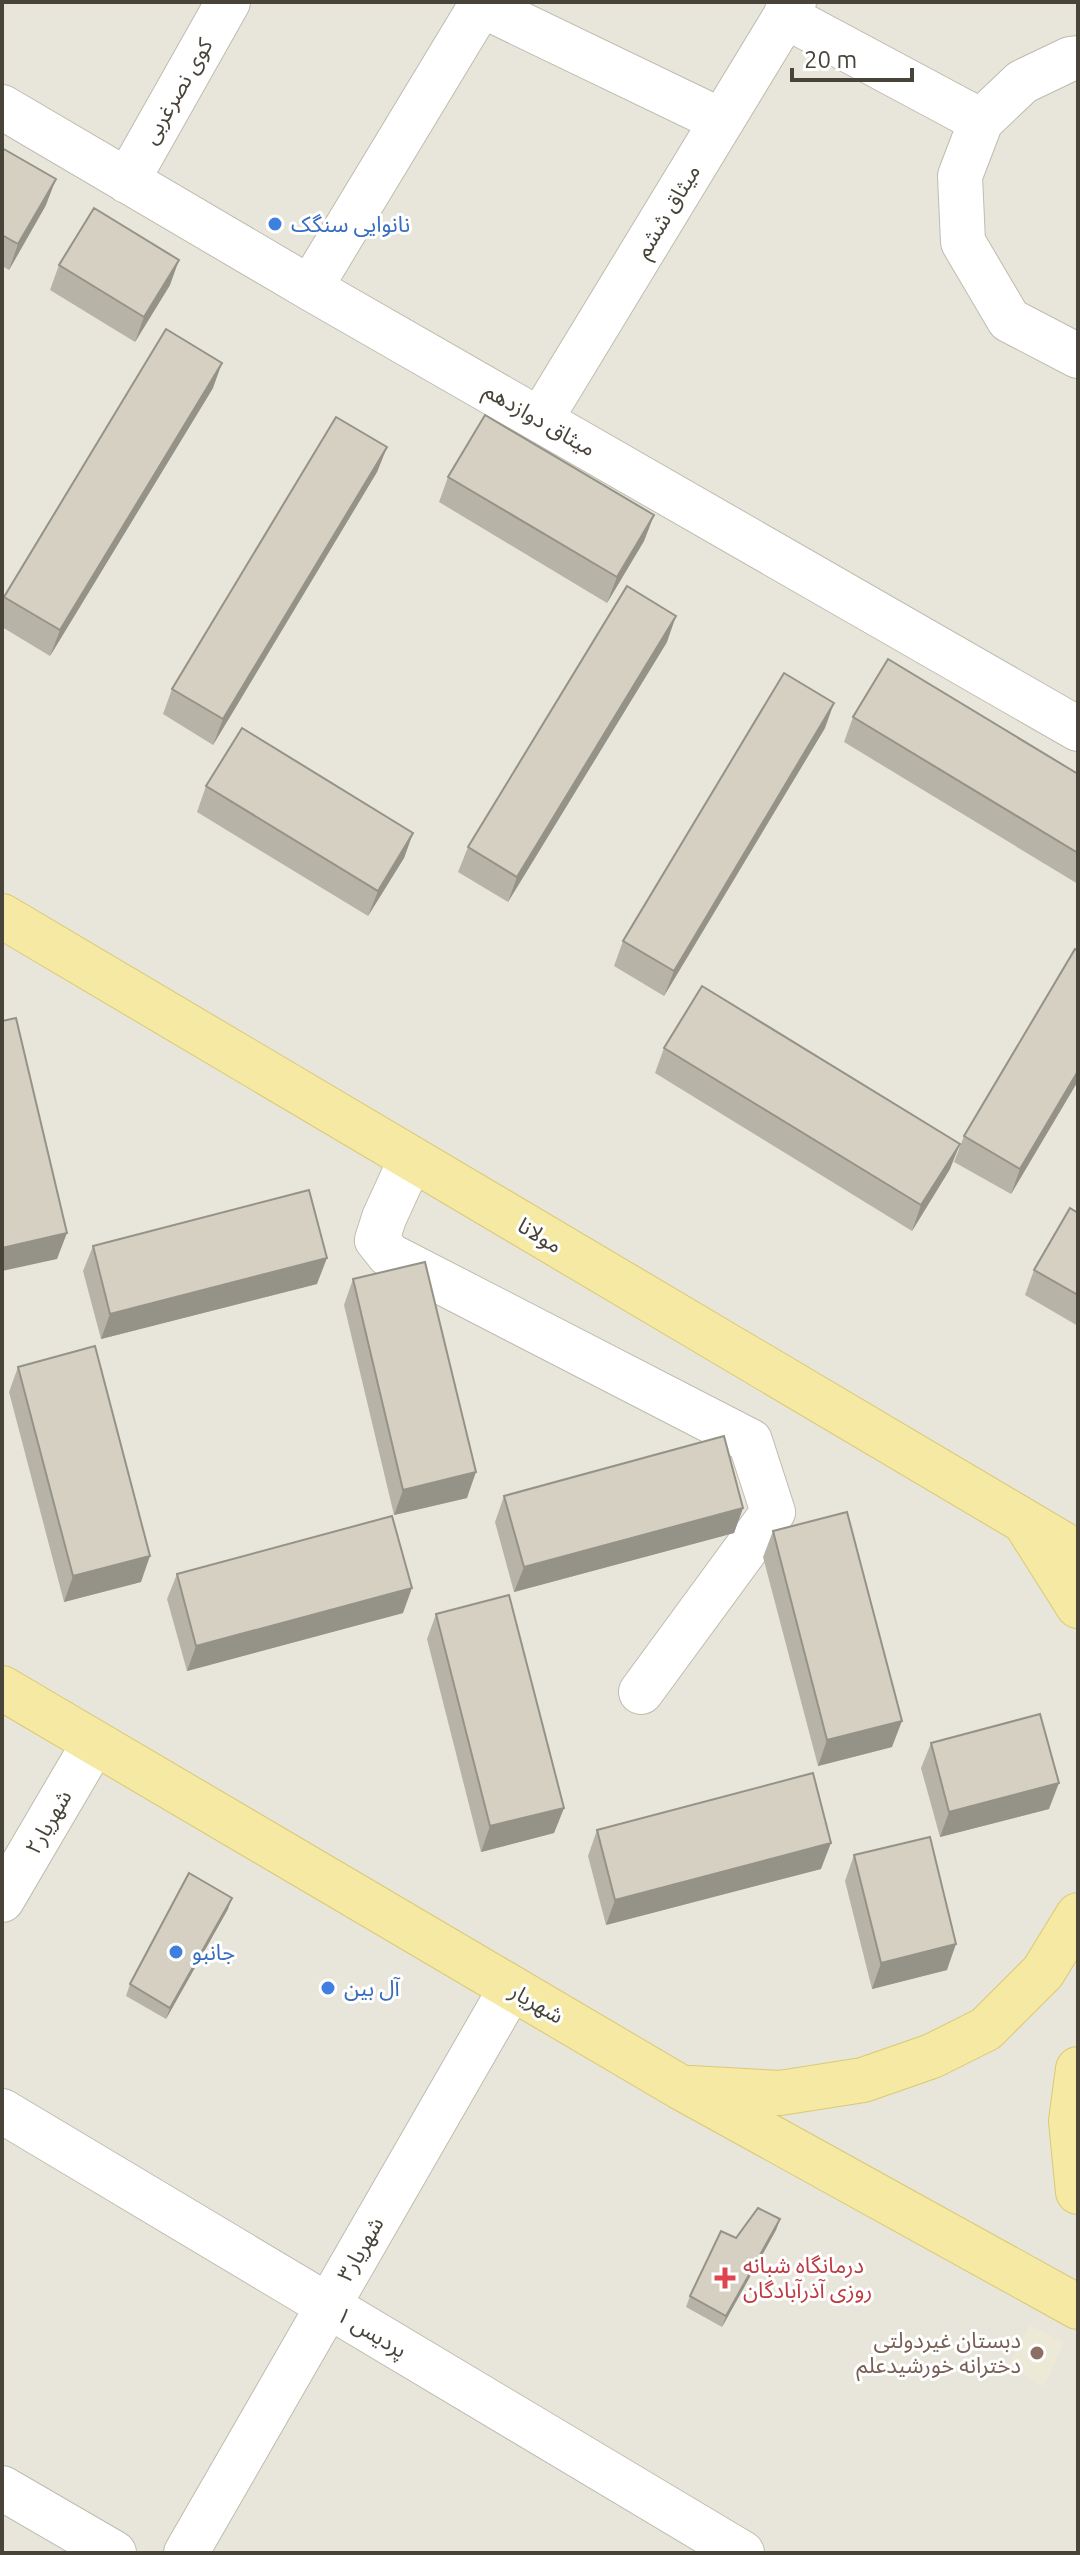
<svg xmlns="http://www.w3.org/2000/svg" width="1080" height="2555" font-family="Ubuntu,'Noto Sans Arabic',sans-serif">
<style>
.residential{fill:#e8e5da}
.education{fill:#ece9d7}
.lines{fill:none;stroke-linecap:round;stroke-linejoin:round}
.minor-casing{stroke:#bfbcaf;stroke-width:46}
.major-casing{stroke:#dac974;stroke-width:46}
.minor{stroke:#fff;stroke-width:44}
.major{stroke:#f5e9a3;stroke-width:44}
.wall{fill:#b7b3a7}
.shaded-wall{fill:#959288}
.building{fill:#d5d0c2;stroke:#959288;stroke-width:2}
.shop-dot{fill:#3f7fe0;stroke:#fff;stroke-width:3}
.health-dot{fill:#e0444e;stroke:#fff;stroke-width:3}
.education-dot{fill:#8d6e63;stroke:#fff;stroke-width:3}
.labels{text-anchor:middle;stroke-width:6;stroke-linejoin:round;paint-order:stroke}
.street-label{font-size:22px;fill:#48443a;stroke:#fff}
.shop-label{font-size:22px;fill:#366cbe;stroke:#fff;text-anchor:start}
.health-label{font-size:22px;fill:#be3a42;stroke:#fff;text-anchor:start}
.education-label{font-size:22px;fill:#785e54;stroke:#fff;text-anchor:end}
</style>
<rect width="100%" height="100%" fill="#f4f3eb"/>
<path class="residential" d="M 2,2 L 1078,2 L 1078,2553 L 2,2553 Z"/>
<path class="education" d="M 1030,2325 L 1064,2343 L 1044,2387 L 1009,2364 Z"/>
<g class="lines">
<g class="minor-casing">
<path id="minor" d="M 785,16 L 981,121
M 1078,58 L 1070,59 L 1022,82 L 981,121 L 960,176 L 963,242 L 1009,320 L 1078,356
M 2,107 L 310,288 L 1078,729
M 127,181 L 228,2
M 310,288 L 481,5 L 722,121
M 540,420 L 794,2
M 411,1159 L 384,1218 L 377,1240 L 389,1255 L 750,1441 L 773,1512 L 641,1692
M 2,1900 L 94,1743
M 2,2111 L 742,2553
M 2,2488 L 114,2553
M 186,2553 L 511,1988"/>
</g>
<g class="major-casing">
<path id="major" d="M 2,916 L 1078,1553
M 1028,1527 L 1078,1606
M 2,1688 L 680,2087 L 1078,2307
M 1078,2069 L 1071,2121 L 1078,2192
M 690,2088 L 780,2093 L 863,2080 L 932,2056 L 986,2029 L 1043,1972 L 1078,1915"/>
</g>
<use href="#minor" class="minor"/>
<use href="#major" class="major"/>
</g>
<path class="wall" d="M 2,148 L 46,205 L 9,270 L 2,266 Z
M 59,265 L 170,285 L 135,342 L 50,290 Z
M 213,388 L 50,656 L 2,627 L 2,602 L 4,597 Z
M 387,447 L 377,472 L 213,745 L 163,714 L 172,689 Z
M 448,477 L 654,515 L 644,541 L 607,603 L 439,502 Z
M 667,642 L 508,902 L 458,872 L 468,847 Z
M 853,717 L 1078,774 L 1078,884 L 844,742 Z
M 825,728 L 664,996 L 614,966 L 623,941 Z
M 206,786 L 413,833 L 404,858 L 368,916 L 197,812 Z
M 1078,951 L 1078,1081 L 1011,1194 L 954,1162 L 964,1136 Z
M 664,1048 L 950,1169 L 912,1231 L 655,1073 Z
M 1078,1213 L 1078,1326 L 1025,1295 L 1034,1270 Z
M 93,1246 L 317,1284 L 101,1339 L 83,1271 Z
M 353,1279 L 467,1498 L 394,1515 L 344,1305 Z
M 18,1367 L 141,1582 L 64,1602 L 9,1392 Z
M 504,1496 L 743,1508 L 734,1533 L 514,1592 L 495,1522 Z
M 773,1531 L 892,1747 L 818,1766 L 763,1557 Z
M 177,1574 L 403,1613 L 187,1671 L 167,1599 Z
M 436,1614 L 564,1808 L 554,1833 L 481,1852 L 427,1639 Z
M 931,1743 L 1049,1809 L 940,1837 L 921,1768 Z
M 597,1830 L 821,1869 L 606,1925 L 588,1856 Z
M 854,1855 L 947,1970 L 872,1989 L 845,1881 Z
M 228,1909 L 166,2019 L 126,1996 L 130,1984 Z
M 780,2219 L 776,2230 L 722,2327 L 686,2307 L 690,2296 L 736,2238 Z"/>
<path class="shaded-wall" d="M 56,179 L 46,205 L 9,270 L 18,244 Z
M 179,260 L 170,285 L 135,342 L 144,317 Z
M 222,363 L 213,388 L 50,656 L 60,630 Z
M 387,447 L 377,472 L 213,745 L 223,719 Z
M 654,515 L 644,541 L 607,603 L 617,577 Z
M 676,616 L 667,642 L 508,902 L 517,877 Z
M 834,703 L 825,728 L 664,996 L 674,971 Z
M 413,833 L 404,858 L 368,916 L 378,891 Z
M 1078,1071 L 1078,1081 L 1011,1194 L 1020,1169 Z
M 960,1144 L 950,1169 L 912,1231 L 921,1205 Z
M 67,1233 L 57,1259 L 2,1271 L 2,1248 Z
M 327,1258 L 317,1284 L 101,1339 L 110,1314 Z
M 476,1472 L 467,1498 L 394,1515 L 403,1490 Z
M 743,1508 L 734,1533 L 514,1592 L 524,1567 Z
M 150,1556 L 141,1582 L 64,1602 L 73,1576 Z
M 412,1588 L 403,1613 L 187,1671 L 196,1646 Z
M 902,1721 L 892,1747 L 818,1766 L 827,1740 Z
M 1059,1783 L 1049,1809 L 940,1837 L 949,1812 Z
M 564,1808 L 554,1833 L 481,1852 L 490,1826 Z
M 831,1843 L 821,1869 L 606,1925 L 615,1900 Z
M 232,1898 L 228,1909 L 166,2019 L 170,2008 Z
M 956,1944 L 947,1970 L 872,1989 L 881,1963 Z
M 780,2219 L 776,2230 L 722,2327 L 726,2316 Z"/>
<path class="building" d="M 2,148 L 56,179 L 18,244 L 2,235 Z
M 94,208 L 179,260 L 144,317 L 59,265 Z
M 166,329 L 222,363 L 60,630 L 4,597 Z
M 485,415 L 654,515 L 617,577 L 448,477 Z
M 336,417 L 387,447 L 223,719 L 172,689 Z
M 627,586 L 676,616 L 517,877 L 468,847 Z
M 888,659 L 1078,774 L 1078,853 L 853,717 Z
M 784,673 L 834,703 L 674,971 L 623,941 Z
M 242,728 L 413,833 L 378,891 L 206,786 Z
M 1075,949 L 1078,951 L 1078,1071 L 1020,1169 L 964,1136 Z
M 702,986 L 960,1144 L 921,1205 L 664,1048 Z
M 16,1018 L 67,1233 L 2,1248 L 2,1021 Z
M 309,1190 L 327,1258 L 110,1314 L 93,1246 Z
M 1070,1208 L 1078,1213 L 1078,1295 L 1034,1270 Z
M 425,1262 L 476,1472 L 403,1490 L 353,1279 Z
M 95,1346 L 150,1556 L 73,1576 L 18,1367 Z
M 724,1436 L 743,1508 L 524,1567 L 504,1496 Z
M 847,1512 L 902,1721 L 827,1740 L 773,1531 Z
M 392,1516 L 412,1588 L 196,1646 L 177,1574 Z
M 509,1595 L 564,1808 L 490,1826 L 436,1614 Z
M 1040,1714 L 1059,1783 L 949,1812 L 931,1743 Z
M 813,1773 L 831,1843 L 615,1900 L 597,1830 Z
M 930,1837 L 956,1944 L 881,1963 L 854,1855 Z
M 189,1873 L 232,1898 L 170,2008 L 130,1984 Z
M 758,2208 L 780,2219 L 726,2316 L 690,2296 L 721,2231 L 736,2238 Z"/>
<g class="shop-dot">
<circle cx="275" cy="224" r="8"/>
<circle cx="176" cy="1952" r="8"/>
<circle cx="328" cy="1988" r="8"/>
</g>
<path class="health-dot" d="M721 2266h8v8h8v8h-8v8h-8v-8h-8v-8h8z"/>
<circle class="education-dot" cx="1037" cy="2353" r="8"/>
<g class="labels">
<g class="street-label">
<text transform="translate(177 91) rotate(-60)" y="8">کوی نصرغربی</text>
<text transform="translate(667 211) rotate(-59)" y="8">میثاق ششم</text>
<text transform="translate(540 419) rotate(30)" y="8">میثاق دوازدهم</text>
<text transform="translate(540 1235) rotate(31)" y="8">مولانا</text>
<text transform="translate(48 1822) rotate(-60)" y="8">شهریار۲</text>
<text transform="translate(537 2003) rotate(30)" y="8">شهریار</text>
<text transform="translate(360 2249) rotate(-60)" y="8">شهریار۳</text>
<text transform="translate(372 2332) rotate(31)" y="8">پردیس ۱</text>
</g>
<g class="shop-label">
<text x="291" y="232">نانوایی سنگک</text>
<text x="192" y="1960">جانبو</text>
<text x="344" y="1996">آل بین</text>
</g>
<g class="health-label">
<text x="743" y="2273">درمانگاه شبانه<tspan x="743" dy="25">روزی آذرآبادگان</tspan></text>
</g>
<g class="education-label">
<text x="1021" y="2348">دبستان غیردولتی<tspan x="1021" dy="25">دخترانه خورشیدعلم</tspan></text>
</g>
</g>
<rect width="1080" height="2555" fill="none" stroke="#48443a" stroke-width="8"/>
<path d="M792 68v12h120v-12" fill="none" stroke="#48443a" stroke-width="4"/>
<text x="804" y="68" font-size="24" fill="#48443a" stroke="#ffffff" stroke-width="6" paint-order="stroke">20 m</text>
</svg>
